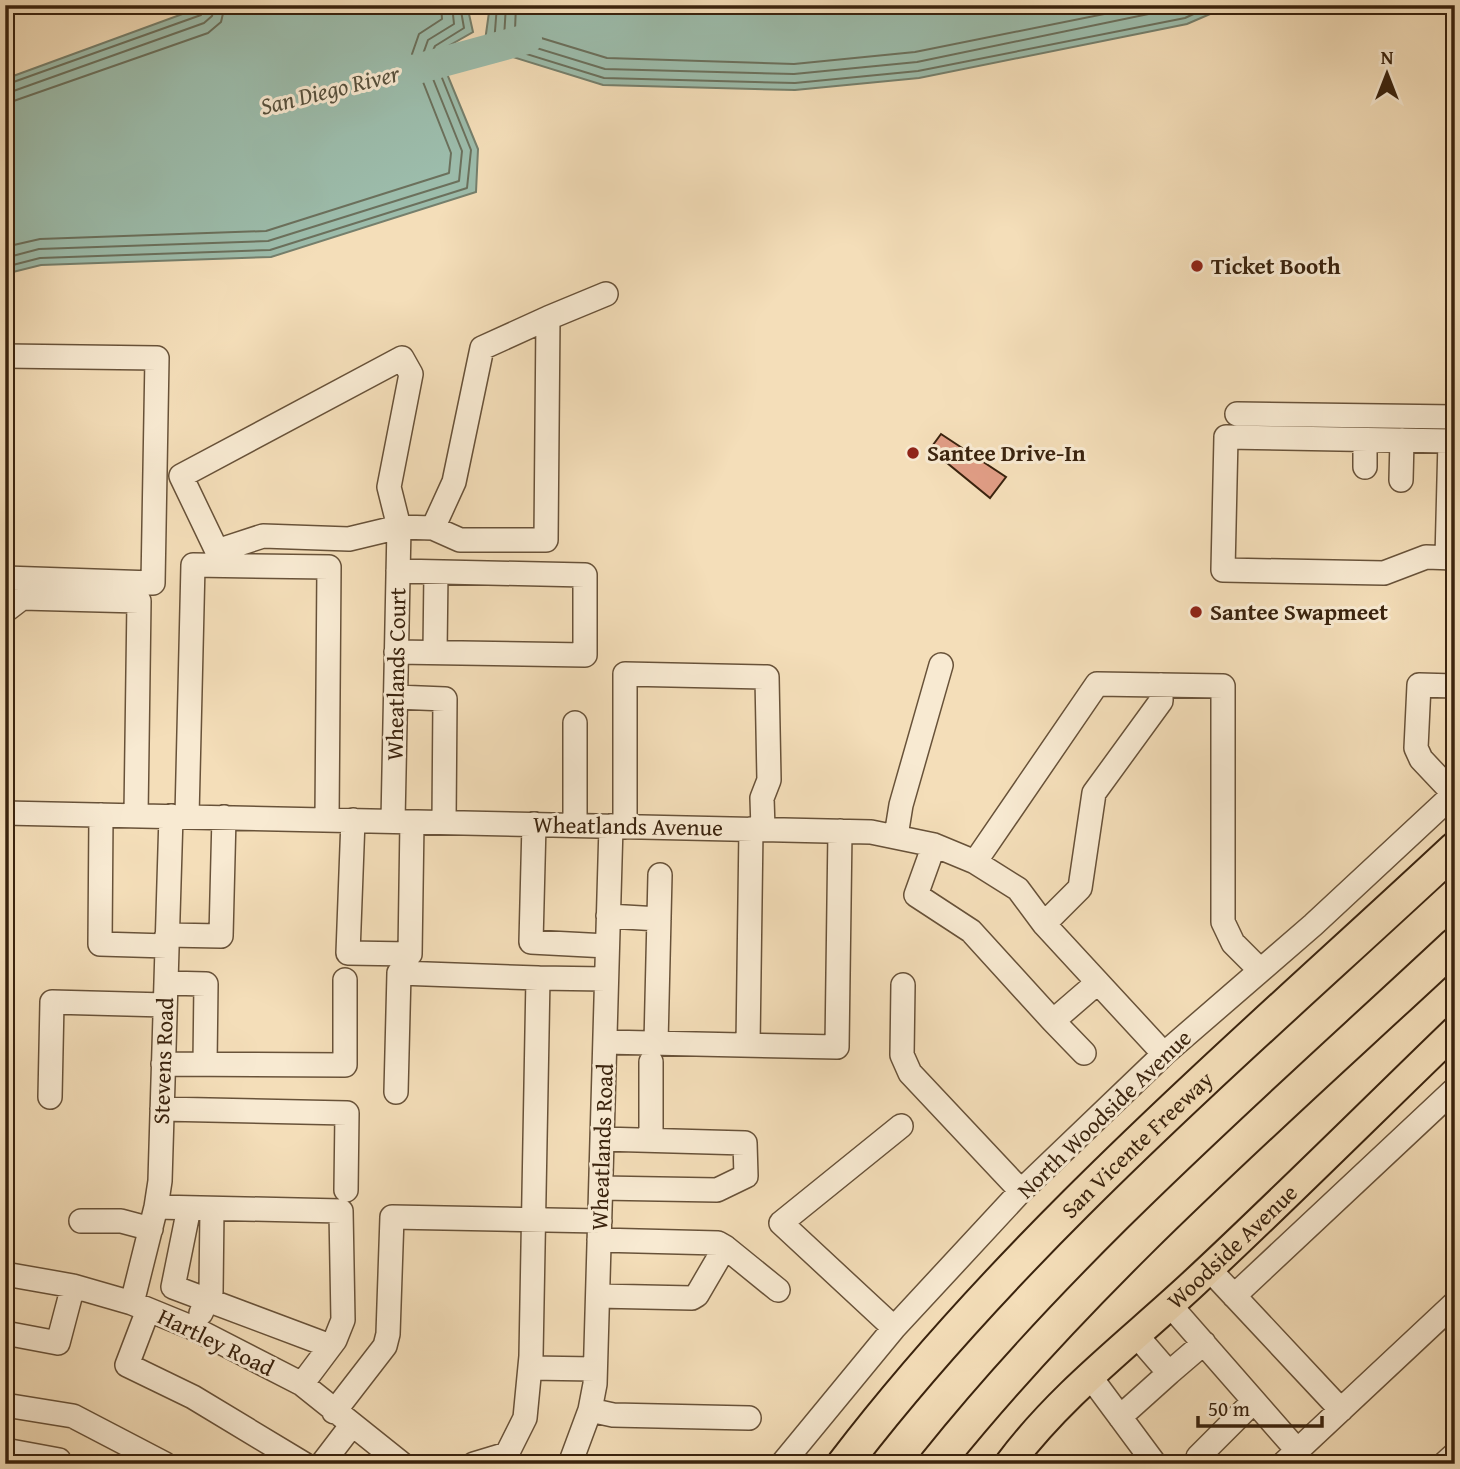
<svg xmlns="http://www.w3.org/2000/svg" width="1460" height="1469" font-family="'Gentium Book Plus',serif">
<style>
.water{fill:#9cbcab;stroke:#757f6c;stroke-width:2}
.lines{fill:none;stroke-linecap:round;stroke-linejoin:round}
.shore{stroke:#6b705c;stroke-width:2}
.river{stroke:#9cbcab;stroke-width:30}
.building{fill:#e09d85;stroke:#3a230e;stroke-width:2}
.minor-casing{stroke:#685239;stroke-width:26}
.major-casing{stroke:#3a230e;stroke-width:32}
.highway-casing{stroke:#3a230e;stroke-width:37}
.minor{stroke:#f8ead2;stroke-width:23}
.major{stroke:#f4deb9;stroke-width:28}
.highway{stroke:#f4deb9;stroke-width:33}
.poi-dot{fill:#8f2418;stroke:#f8ead2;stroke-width:2.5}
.labels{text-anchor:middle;stroke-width:6;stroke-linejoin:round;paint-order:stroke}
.poi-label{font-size:23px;font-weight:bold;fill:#3a230e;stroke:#f8ead2;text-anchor:start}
.street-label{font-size:23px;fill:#3a230e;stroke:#f8ead2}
.water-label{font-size:24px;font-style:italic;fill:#57513d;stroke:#f8ead2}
</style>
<rect width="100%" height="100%" fill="#f4deb9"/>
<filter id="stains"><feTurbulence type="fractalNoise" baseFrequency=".00286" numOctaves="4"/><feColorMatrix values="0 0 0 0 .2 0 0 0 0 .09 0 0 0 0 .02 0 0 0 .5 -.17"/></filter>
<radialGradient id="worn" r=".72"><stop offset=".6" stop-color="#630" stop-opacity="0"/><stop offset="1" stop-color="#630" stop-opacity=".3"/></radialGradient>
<path class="water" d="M 207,5 L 467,5 L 473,32 L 438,52 L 478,149 L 476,192 L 271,257 L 41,265 L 5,274 L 5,79 Z
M 490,5 L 1231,5 L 1187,24 L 919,78 L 795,90 L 603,85 L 484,48 Z"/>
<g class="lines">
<path class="shore" d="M 497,5 L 494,44 L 604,78 L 795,83 L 918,71 L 1185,18 L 1213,5
M 506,5 L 504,38 L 605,69 L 794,74 L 917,62 L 1192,5
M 516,5 L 515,30 L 607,58 L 794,64 L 915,52 L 1149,5
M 5,85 L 201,15 L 206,5
M 5,94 L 204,23 L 212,16 L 215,5
M 5,104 L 208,33 L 221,22 L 225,5
M 5,247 L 40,239 L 266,231 L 449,173 L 451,153 L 412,54 L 419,34 L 442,19 L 441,5
M 5,258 L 39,249 L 268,241 L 459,181 L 462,151 L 423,54 L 428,40 L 454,24 L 452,5
M 5,267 L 40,258 L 270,250 L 467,188 L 471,150 L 432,53 L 435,46 L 464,28 L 460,5"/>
<path class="river" d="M 402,73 L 527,39"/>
</g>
<path class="building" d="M 941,434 L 1006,477 L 990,498 L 930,449 Z"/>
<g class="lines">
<g class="minor-casing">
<path id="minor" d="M 5,356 L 157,358 L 153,583 L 5,578
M 1237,414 L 1455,417
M 1365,467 L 1365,440
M 1401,480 L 1402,440
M 433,528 L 460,540 L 546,540 L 548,318 L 606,294
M 1447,558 L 1450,441 L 1226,437 L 1223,570 L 1384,573 L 1426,557 L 1455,558
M 5,611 L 22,598 L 139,601 L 136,815
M 396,652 L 585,655 L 585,575 L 398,571
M 435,652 L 436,572
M 396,697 L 445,699 L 444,822
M 575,723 L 575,825
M 1454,794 L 1421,759 L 1416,748 L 1419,685 L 1455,686
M 5,813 L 871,832 L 934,845 L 975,862 L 1018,889 L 1044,924 L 1164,1054
M 101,815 L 100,944 L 167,946
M 187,816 L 193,565 L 329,567 L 327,819
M 353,820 L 348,953 L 410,954 L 412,822
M 393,821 L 399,527 L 389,487 L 411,374 L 402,358 L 181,476 L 217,551 L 263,536 L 349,539 L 399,527 L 433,528 L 454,482 L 482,348 L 548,318
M 534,824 L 531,942 L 607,946
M 625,827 L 625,674 L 767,677 L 769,780 L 762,798 L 763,829
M 896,836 L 901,805 L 941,665
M 934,845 L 916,895 L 971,931 L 1053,1021
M 975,862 L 1097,684 L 1223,686 L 1223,922 L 1233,943 L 1260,970
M 608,916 L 659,919
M 1044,924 L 1080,888 L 1094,793 L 1161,701 L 1161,685
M 167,935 L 221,936 L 224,817
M 166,983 L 206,984 L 205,1064
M 903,985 L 902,1055 L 910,1073 L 1021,1191
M 605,1042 L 837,1047 L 840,831
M 656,1043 L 660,875
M 748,1045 L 751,829
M 1084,1053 L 1053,1021 L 1097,983
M 651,1062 L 651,1140
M 163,1064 L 345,1065 L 345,980
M 396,1092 L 399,973 L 538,978
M 50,1097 L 52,1002 L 165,1005
M 162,1109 L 347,1113 L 346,1190
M 601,1188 L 717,1190 L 746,1176 L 745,1143 L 602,1139
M 156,1207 L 341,1211 L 343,1320 L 335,1340 L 302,1384
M 189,1208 L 173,1287 L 330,1346
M 81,1221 L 121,1221 L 151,1229
M 725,1247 L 778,1290
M 1209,1269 L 1341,1410
M 5,1274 L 73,1286 L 132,1303 L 193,1328 L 302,1384 L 402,1464
M 598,1296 L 692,1298 L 697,1295 L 725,1247 L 718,1243 L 599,1240
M 1234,1296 L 1455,1089
M 132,1303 L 156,1207 L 160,1181 L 171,816
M 1170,1305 L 1297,1450
M 148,1310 L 127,1365 L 193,1397 L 304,1464
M 201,1313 L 211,1292 L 212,1209
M 894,1328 L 781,1223 L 901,1126
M 5,1333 L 58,1343 L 73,1286
M 530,1368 L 595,1369
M 1169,1373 L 1204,1343
M 1089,1375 L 1155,1464
M 5,1405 L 73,1416 L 165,1464
M 590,1410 L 613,1415 L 749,1418
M 334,1412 L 385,1346 L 388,1334 L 392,1217 L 600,1221
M 1120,1417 L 1169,1373 L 1137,1336
M 5,1450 L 59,1460 L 58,1464
M 322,1464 L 351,1426
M 474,1464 L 507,1454 L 525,1418 L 531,1356 L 538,978 L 606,979
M 570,1464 L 590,1410 L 595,1384 L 611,826
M 782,1464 L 894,1328 L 1021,1191 L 1164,1054 L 1313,925 L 1455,793
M 1202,1464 L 1198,1457 L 1254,1401
M 1283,1464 L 1455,1303
M 1444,1464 L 1455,1454"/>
</g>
<g class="major-casing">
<g id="major">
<path id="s1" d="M 1009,1464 C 1061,1394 1132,1341 1195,1282 C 1283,1200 1368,1115 1455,1031"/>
</g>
</g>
<g class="highway-casing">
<g id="highway">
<path id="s2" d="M 844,1464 C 1018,1236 1246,1044 1455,849"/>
<path d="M 936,1464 C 1089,1273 1276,1112 1455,945"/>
</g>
</g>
<use href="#minor" class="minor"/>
<use href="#major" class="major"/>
<use href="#highway" class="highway"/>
</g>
<g class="poi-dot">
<circle cx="1197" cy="266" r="7"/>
<circle cx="913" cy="453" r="7"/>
<circle cx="1196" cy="612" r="7"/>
</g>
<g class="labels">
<g class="poi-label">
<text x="1211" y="274">Ticket Booth</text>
<text x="927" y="461">Santee Drive-In</text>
<text x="1210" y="620">Santee Swapmeet</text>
</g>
<g class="street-label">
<text transform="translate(396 674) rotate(-89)" y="8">Wheatlands Court</text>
<text transform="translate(628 826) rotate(1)" y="8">Wheatlands Avenue</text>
<text transform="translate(163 1061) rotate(-88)" y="8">Stevens Road</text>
<text transform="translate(1104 1114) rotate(-44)" y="8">North Woodside Avenue</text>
<text dy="8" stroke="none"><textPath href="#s2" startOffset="434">San Vicente Freeway</textPath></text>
<text transform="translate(602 1147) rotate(-88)" y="8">Wheatlands Road</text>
<text dy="8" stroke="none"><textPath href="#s1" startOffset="312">Woodside Avenue</textPath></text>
<text transform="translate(216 1342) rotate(26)" y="8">Hartley Road</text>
</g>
<g class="water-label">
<text transform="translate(330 90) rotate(-14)" y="8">San Diego River</text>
</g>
</g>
<rect width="1460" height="1469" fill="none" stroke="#f4deb9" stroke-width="28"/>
<rect x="7" y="7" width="1446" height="1455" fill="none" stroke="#3a230e" stroke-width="3.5"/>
<rect x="14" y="14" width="1432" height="1441" fill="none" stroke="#3a230e" stroke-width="2"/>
<g transform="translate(1387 74)" stroke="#f8ead2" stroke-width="5" paint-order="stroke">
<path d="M0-5L12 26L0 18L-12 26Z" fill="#3a230e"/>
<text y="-10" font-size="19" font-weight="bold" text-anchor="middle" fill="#3a230e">N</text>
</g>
<path d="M1198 1416v10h124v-10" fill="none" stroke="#3a230e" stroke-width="3.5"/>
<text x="1208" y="1416" font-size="21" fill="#3a230e" stroke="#f8ead2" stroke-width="5" paint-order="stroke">50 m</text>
<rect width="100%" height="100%" filter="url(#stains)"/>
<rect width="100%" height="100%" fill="url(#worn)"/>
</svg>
